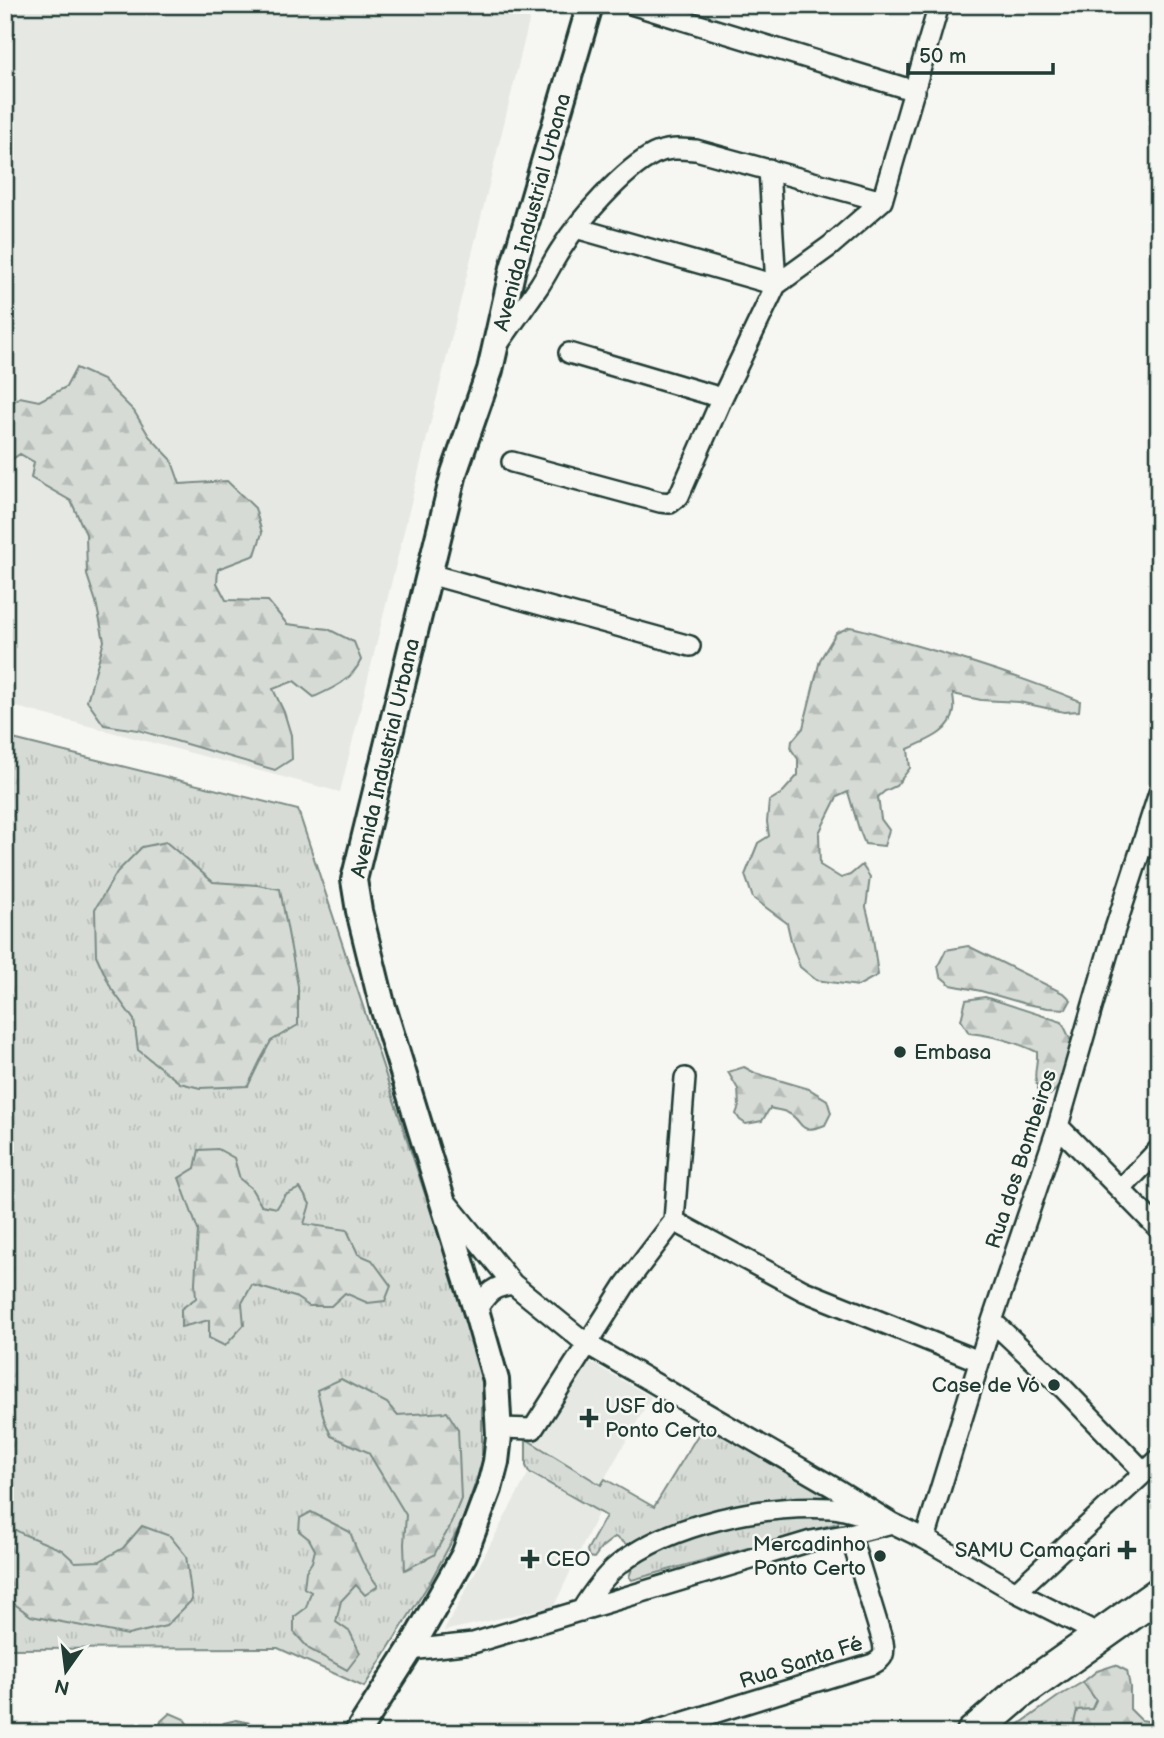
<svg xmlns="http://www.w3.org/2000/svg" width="1164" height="1738" font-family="'Balsamiq Sans',sans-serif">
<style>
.built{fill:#e6e8e4}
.grass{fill:url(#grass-tufts);stroke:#7a8c85;stroke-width:2}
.forest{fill:url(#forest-firs);stroke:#7a8c85;stroke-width:2}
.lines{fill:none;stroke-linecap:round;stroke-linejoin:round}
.minor-casing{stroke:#1f3d34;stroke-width:24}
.tertiary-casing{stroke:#1f3d34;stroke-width:30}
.primary-casing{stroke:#1f3d34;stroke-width:37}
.minor{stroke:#f6f6f2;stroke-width:19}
.tertiary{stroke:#f6f6f2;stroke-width:24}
.primary{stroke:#f6f6f2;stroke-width:32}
.poi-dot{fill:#1f3d34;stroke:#f6f6f2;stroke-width:2.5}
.labels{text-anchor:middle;stroke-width:5;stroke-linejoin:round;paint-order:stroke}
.street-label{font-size:21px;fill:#1f3d34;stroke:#f6f6f2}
.poi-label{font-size:21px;fill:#1f3d34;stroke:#f6f6f2;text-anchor:start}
</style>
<defs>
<pattern id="grass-tufts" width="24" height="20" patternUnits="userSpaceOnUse" patternTransform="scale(1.75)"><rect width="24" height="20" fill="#d6dbd6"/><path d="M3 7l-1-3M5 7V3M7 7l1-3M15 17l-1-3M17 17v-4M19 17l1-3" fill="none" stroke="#b7bdb8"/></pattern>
<pattern id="forest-firs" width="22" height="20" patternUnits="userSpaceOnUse" patternTransform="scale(1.75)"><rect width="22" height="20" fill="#d6dbd6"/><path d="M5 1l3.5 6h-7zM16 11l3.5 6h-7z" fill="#b7bdb8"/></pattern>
</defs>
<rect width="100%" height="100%" fill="#f6f6f2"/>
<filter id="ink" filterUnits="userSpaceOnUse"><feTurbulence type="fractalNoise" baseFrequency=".0143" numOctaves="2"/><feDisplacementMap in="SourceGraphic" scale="14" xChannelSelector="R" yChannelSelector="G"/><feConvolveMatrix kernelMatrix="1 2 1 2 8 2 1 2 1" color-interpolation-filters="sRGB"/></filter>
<g filter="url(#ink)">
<path class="built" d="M 5,5 L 533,5 L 340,792 L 5,704 Z
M 575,1353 L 651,1397 L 601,1485 L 526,1439 Z
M 529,1472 L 599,1511 L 554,1606 L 444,1631 Z"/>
<path class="grass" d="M 5,737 L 298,810 L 482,1366 L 482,1464 L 462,1522 L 430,1582 L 364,1687 L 278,1648 L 5,1649 Z
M 704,1425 L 839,1501 L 842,1510 L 838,1523 L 632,1580 L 629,1577 L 632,1569 L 641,1559 L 631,1547 L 615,1537 L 602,1547 L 594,1558 L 589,1557 L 587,1550 L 606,1516 L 529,1472 L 526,1466 L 526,1439 L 601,1485 L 605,1479 L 654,1507 Z
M 1083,1682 L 1096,1700 L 1092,1709 L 1074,1723 L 1080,1733 L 1007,1733 L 1059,1696 Z"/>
<path class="forest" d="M 76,368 L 103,380 L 134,411 L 149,436 L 171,459 L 180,484 L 227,481 L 255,508 L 262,533 L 255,555 L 218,569 L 217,583 L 226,600 L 268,601 L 287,624 L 328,629 L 354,642 L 361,660 C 352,680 334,688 314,697 L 294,681 L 273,689 L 284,712 L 291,735 L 292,759 L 275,770 L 138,730 L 104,725 L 87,701 L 104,641 L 96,602 L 87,575 L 86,534 L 71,501 L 31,478 L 34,462 L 20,454 L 5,464 L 5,408 L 20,397 L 39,401 L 66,387 Z
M 850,627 C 869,630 887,638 907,643 C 965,659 1024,678 1080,701 L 1079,711 L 1064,712 L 1019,702 L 981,700 L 953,694 C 953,699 955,706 954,711 C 951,733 925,741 908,749 L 910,768 L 896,786 L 885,791 L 878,797 L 881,819 L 889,830 L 884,846 L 865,844 L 859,829 L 848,792 L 837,797 L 819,833 L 820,865 L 841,878 L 850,875 L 862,865 L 870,877 L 866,907 L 872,931 L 878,975 L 858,986 L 816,980 L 800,967 L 792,945 L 787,923 L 753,898 L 745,875 L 758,843 L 769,836 L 767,822 L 769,801 L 782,793 L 798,775 L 798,759 L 791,749 L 792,741 L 803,728 L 820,660 L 836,633 Z
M 166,842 L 213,882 L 257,885 L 280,889 L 298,986 L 298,1025 L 271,1041 L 260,1061 L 248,1086 L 200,1088 L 180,1083 L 138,1050 L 134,1020 L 111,988 L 96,955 L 95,909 L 117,872 L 142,847 Z
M 968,946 L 1065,994 L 1071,1000 L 1066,1009 L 1048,1008 L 1026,1004 L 981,991 L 951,985 L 940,976 L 938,966 L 946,950 Z
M 985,997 L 1062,1022 L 1074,1047 L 1067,1079 L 1050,1095 L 1038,1089 C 1032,1072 1038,1068 1037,1052 C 1013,1041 995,1036 969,1033 L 961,1020 L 966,1000 Z
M 744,1067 L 755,1073 L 809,1089 L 827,1100 L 831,1113 L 825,1125 C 796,1136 805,1121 788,1113 C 783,1110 775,1110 770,1108 L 762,1121 L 746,1124 L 740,1120 L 736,1114 L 739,1106 L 738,1089 L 728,1072 Z
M 218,1149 L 234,1158 L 240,1179 L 251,1188 L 261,1205 L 277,1208 L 285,1195 L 300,1188 L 310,1204 L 304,1224 L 347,1230 L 358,1254 L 372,1260 L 391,1286 L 385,1301 L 368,1303 L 345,1293 L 331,1306 L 309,1306 L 295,1297 L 252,1285 L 242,1303 L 244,1325 L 225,1346 L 209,1338 L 209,1320 L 181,1327 L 181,1309 L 196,1298 L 195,1283 L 198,1230 L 179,1178 L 195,1168 L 199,1150 Z
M 341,1379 L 387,1403 L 397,1415 L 447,1412 L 458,1429 L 461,1499 L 449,1528 L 434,1555 L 405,1570 L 404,1544 L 406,1515 L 368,1452 L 331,1436 L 324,1419 L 317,1390 Z
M 311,1512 L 350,1532 C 357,1553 365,1570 378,1586 L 365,1595 L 356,1585 L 341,1601 L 336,1622 L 350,1632 L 360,1653 L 347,1670 L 309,1649 L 294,1632 L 294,1617 L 306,1608 L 311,1592 L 304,1588 L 306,1571 L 312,1562 L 315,1550 L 309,1539 L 299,1531 L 300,1518 Z
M 5,1524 L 23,1534 L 62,1550 L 75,1562 L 100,1561 L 123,1548 L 142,1526 L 170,1536 L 186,1556 L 192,1600 L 166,1626 L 128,1635 L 31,1616 L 5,1597 Z
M 1115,1665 L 1127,1671 L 1130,1687 L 1130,1709 L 1141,1720 L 1159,1723 L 1159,1733 L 1080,1733 L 1074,1723 L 1077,1710 L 1092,1709 L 1096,1700 L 1083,1682 L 1097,1671 Z
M 170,1713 L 184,1719 L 191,1729 L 214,1731 L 224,1723 L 236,1720 L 250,1723 L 260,1733 L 158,1733 L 161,1721 Z"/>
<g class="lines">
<g class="minor-casing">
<path id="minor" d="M 634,5 L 915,91
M 882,201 L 939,5
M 576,228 L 776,285 L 769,169
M 499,343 C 512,324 526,305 539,286 C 547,274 553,261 561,249 C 579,220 624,169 654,154 C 668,147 682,149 696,150 L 882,201 L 830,246 L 776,285 L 722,398 L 679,496 L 670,503 L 660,502 L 512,462
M 569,353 L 722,398
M 429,574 L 690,646
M 1058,1126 L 1159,1229
M 1121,1189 L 1159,1149
M 447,1203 L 513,1284 L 587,1344 L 840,1491 L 892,1523 L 925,1539 L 1016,1592 L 1101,1635
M 674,1221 L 804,1291 L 979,1361
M 476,1310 C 488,1293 491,1287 513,1284
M 992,1321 L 1063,1388 L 1144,1472
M 499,1428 L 533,1429 L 625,1285 L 674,1221 L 685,1078
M 925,1539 L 992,1321 L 1058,1126 L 1113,935 L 1159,793
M 1016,1592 L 1159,1459
M 581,1611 C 591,1595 603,1577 618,1565 C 671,1523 765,1504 832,1508 C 846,1509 861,1515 874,1518
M 410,1650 L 473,1643 L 811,1541 L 850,1534 L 892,1523
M 649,1733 L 873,1664 C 884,1658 885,1654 883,1642 L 850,1534"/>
</g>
<g class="tertiary-casing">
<path id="tertiary" d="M 357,1733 L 410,1650 L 464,1555 L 489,1489 L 496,1462 L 499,1436 L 496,1380 L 476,1310 L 382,1004 L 359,911 L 354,880 L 454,473 L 490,370 L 513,268 L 590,5"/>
</g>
<g class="primary-casing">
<path id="primary" d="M 973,1733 L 1018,1694 L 1159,1594"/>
</g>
<use href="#minor" class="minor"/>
<use href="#tertiary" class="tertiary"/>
<use href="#primary" class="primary"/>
</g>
</g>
<g class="poi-dot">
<circle cx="900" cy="1052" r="7"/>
<circle cx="1054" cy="1385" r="7"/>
<path d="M585.5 1407.5h7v7h7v7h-7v7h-7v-7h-7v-7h7z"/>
<path d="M1123.5 1539.5h7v7h7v7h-7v7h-7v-7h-7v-7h7z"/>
<circle cx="880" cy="1556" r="7"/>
<path d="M526.5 1548.5h7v7h7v7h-7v7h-7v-7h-7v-7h7z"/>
</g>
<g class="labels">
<g class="street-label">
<text transform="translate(532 212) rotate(-75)" y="7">Avenida Industrial Urbana</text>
<text transform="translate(385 758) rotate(-77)" y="7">Avenida Industrial Urbana</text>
<text transform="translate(1021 1159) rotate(-72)" y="7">Rua dos Bombeiros</text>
<text transform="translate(801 1662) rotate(-18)" y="7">Rua Santa Fé</text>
</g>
<g class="poi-label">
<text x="914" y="1059">Embasa</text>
<text x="1040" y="1392" text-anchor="end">Case de Vó</text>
<text x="605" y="1413">USF do<tspan x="605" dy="24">Ponto Certo</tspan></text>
<text x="866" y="1551" text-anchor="end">Mercadinho<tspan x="866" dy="24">Ponto Certo</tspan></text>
<text x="1111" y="1557" text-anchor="end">SAMU Camaçari</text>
<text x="546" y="1566">CEO</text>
</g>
</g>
<rect width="1164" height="1738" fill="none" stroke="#f6f6f2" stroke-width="28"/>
<rect x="14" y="14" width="1136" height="1710" fill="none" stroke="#1f3d34" stroke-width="2.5" filter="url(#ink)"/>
<g transform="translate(66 1671) rotate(194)" stroke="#f6f6f2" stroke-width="5" paint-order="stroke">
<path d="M0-5L12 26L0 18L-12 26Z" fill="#1f3d34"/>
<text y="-10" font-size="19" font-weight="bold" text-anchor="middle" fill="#1f3d34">N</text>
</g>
<path d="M908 63v10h145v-10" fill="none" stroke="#1f3d34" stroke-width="3.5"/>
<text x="919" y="63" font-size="21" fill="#1f3d34" stroke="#f6f6f2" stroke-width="5" paint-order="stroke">50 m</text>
</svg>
